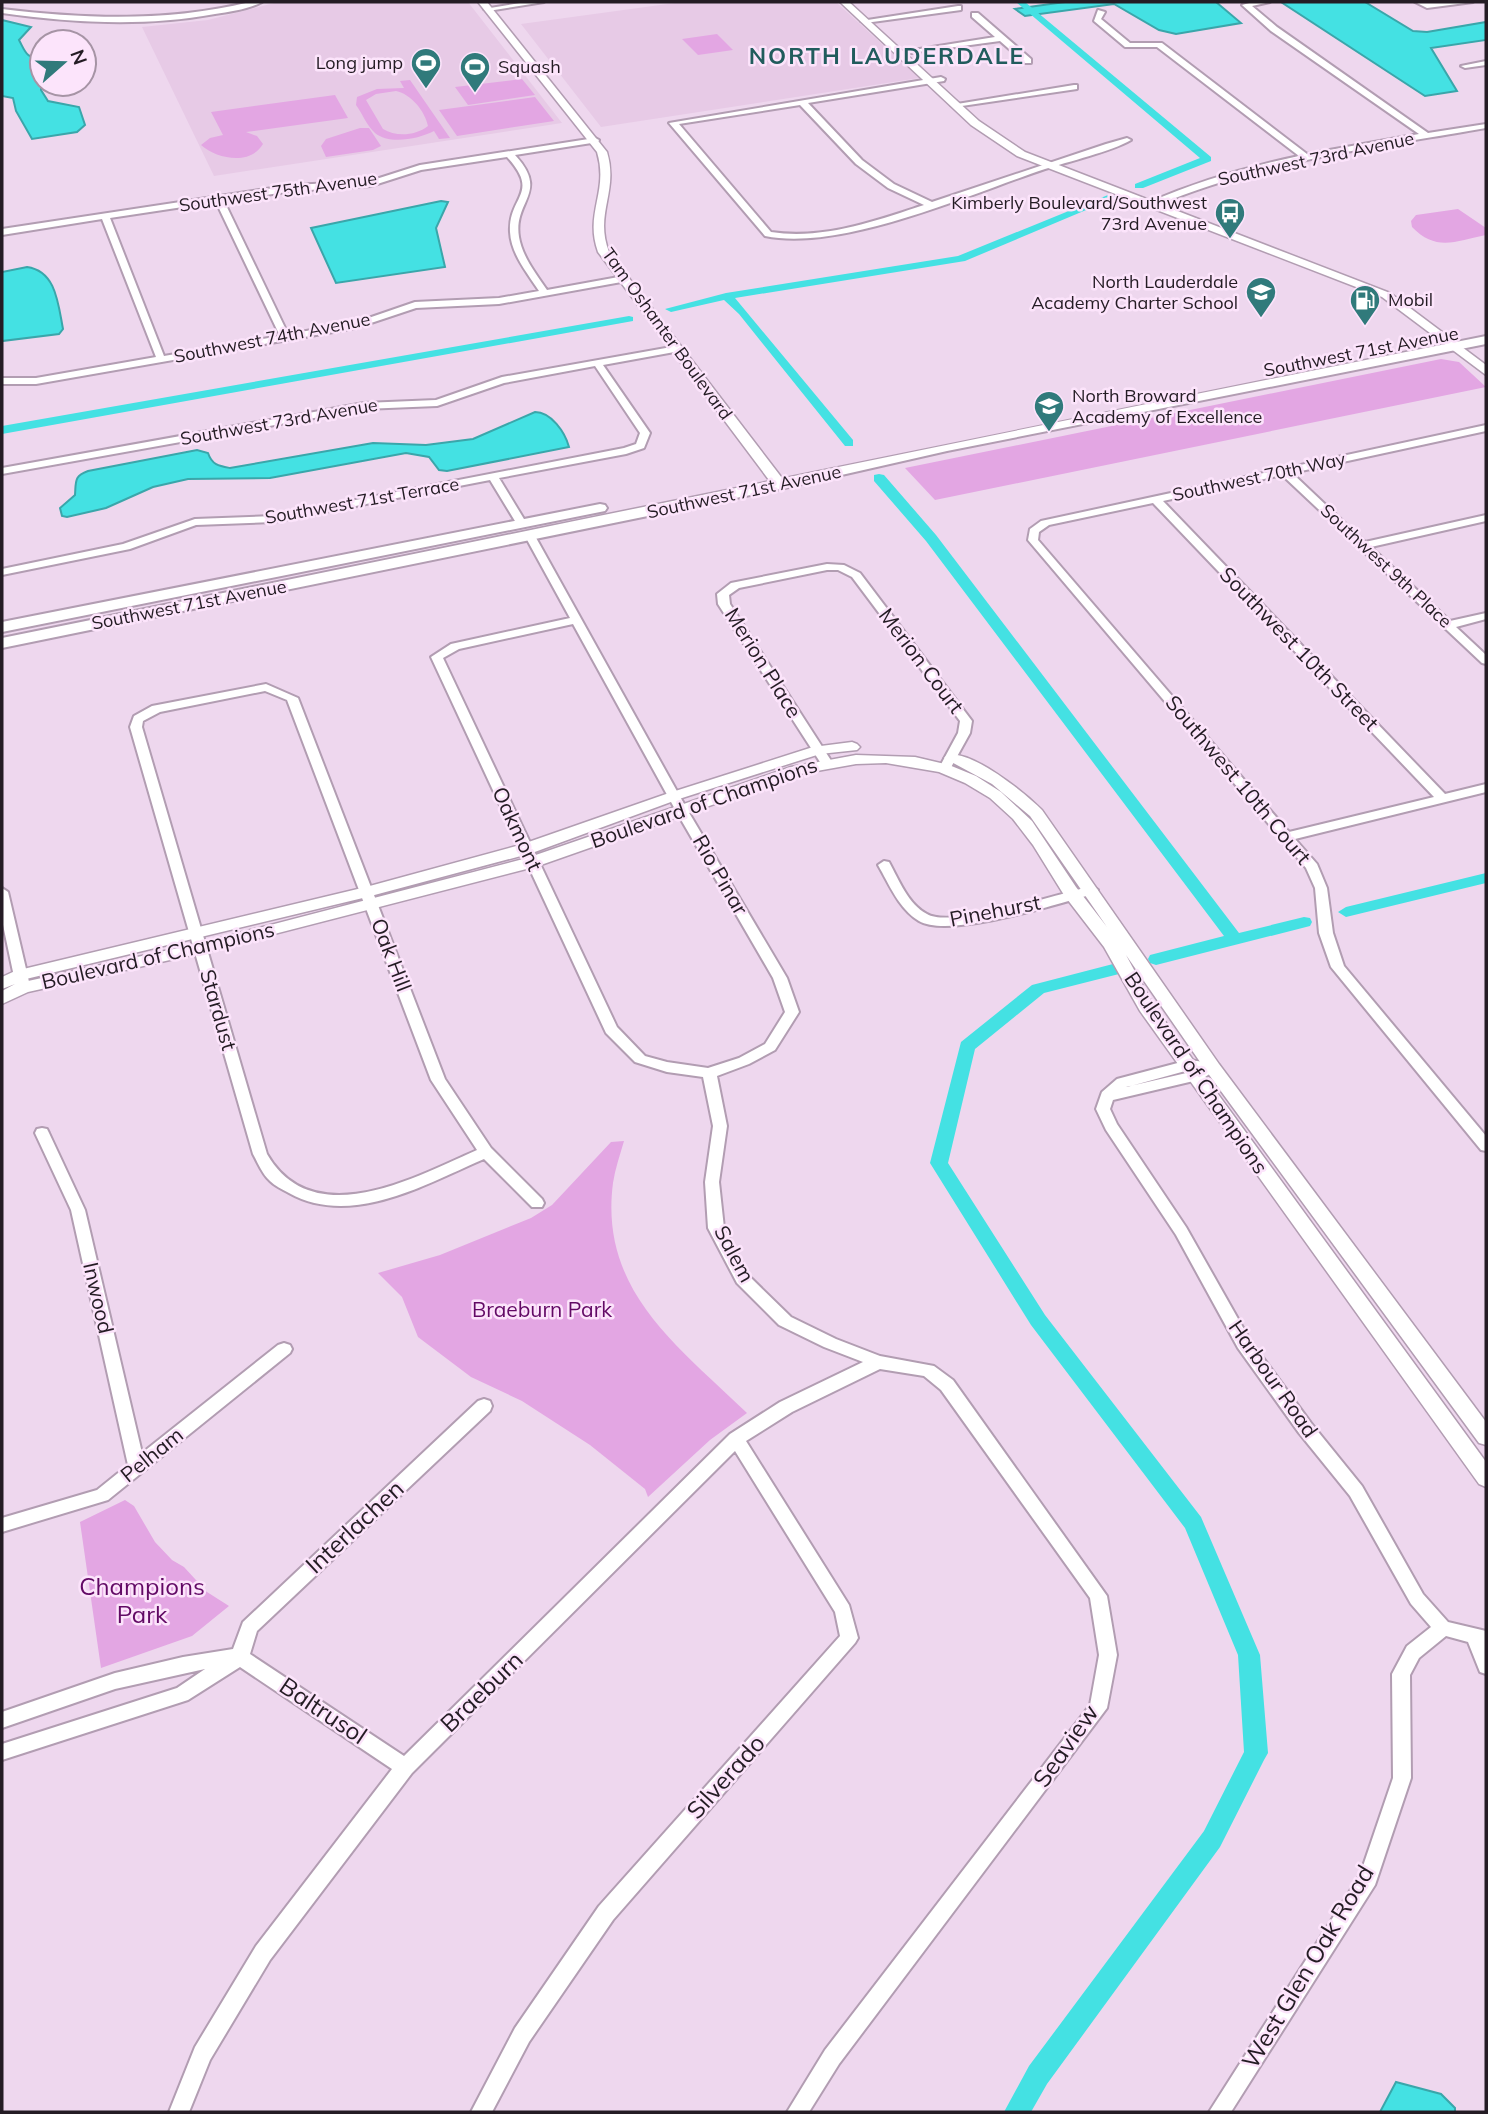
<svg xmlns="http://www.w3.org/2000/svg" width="1488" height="2114" font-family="Mulish,sans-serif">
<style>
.built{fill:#e7cae6}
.green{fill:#e3a6e3;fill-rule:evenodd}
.water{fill:#44e1e3;stroke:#3aa6aa;stroke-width:2}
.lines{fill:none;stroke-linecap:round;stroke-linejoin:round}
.canal{fill:#44e1e3;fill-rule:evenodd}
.minor-casing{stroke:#b29db2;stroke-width:4}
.tertiary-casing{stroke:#b29db2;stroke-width:3}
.secondary-casing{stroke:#b29db2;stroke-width:4}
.minor{fill:#fff;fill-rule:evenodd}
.tertiary{fill:#fff;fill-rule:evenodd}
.secondary{fill:#fff;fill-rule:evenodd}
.labels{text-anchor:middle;stroke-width:5;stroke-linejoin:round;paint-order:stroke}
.far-poi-label{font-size:18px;fill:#241c24;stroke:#fce4fb;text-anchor:end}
.far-street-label{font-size:18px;fill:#241c24;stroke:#fce4fb}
.street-label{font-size:21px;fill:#241c24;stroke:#fce4fb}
.park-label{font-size:21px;fill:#620965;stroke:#fce4fb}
.far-district-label{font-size:23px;font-weight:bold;letter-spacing:2px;fill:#215c5d;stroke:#fce4fb}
.near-street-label{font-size:24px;fill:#241c24;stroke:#fce4fb}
.near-park-label{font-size:24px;fill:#620965;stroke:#fce4fb}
</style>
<rect width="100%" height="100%" fill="#eed7ee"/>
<path class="built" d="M 278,2 L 468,2 L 562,123 L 214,176 L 142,27 L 208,20 Z
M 682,2 L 836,2 L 919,78 L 601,127 L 521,24 Z"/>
<path class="green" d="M 717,34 L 733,50 L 698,55 L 682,39 Z
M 522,79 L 535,95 L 468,105 L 455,87 Z
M 410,80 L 450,138 L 439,139 L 434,131 C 419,139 389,145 375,133 C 367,126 362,113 356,105 L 357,97 L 377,89 L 404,88 L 400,81 ZM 396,91 C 411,94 425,111 428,126 C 415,136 396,137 383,129 L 366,100 L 376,94 Z
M 335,95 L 348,118 L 246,132 L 257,136 L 263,144 C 250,166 217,159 201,145 L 210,138 L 223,135 L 211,112 Z
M 535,97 L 554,121 L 457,136 L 439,110 Z
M 360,128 L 369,128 L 381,146 L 373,150 L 326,157 L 321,146 L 326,139 Z
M 1458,209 L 1486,228 L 1486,235 C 1456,241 1436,252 1412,227 L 1411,221 L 1416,215 Z
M 1441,359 L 1459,362 L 1486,387 L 935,500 L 905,468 Z
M 624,1141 C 620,1155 615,1169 613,1183 C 599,1291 678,1346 747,1413 L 710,1440 L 648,1497 L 645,1489 L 590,1445 L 522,1401 L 471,1377 L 418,1337 L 402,1297 L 378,1273 L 440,1255 L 531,1218 L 552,1205 L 611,1142 Z
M 125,1500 L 134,1506 L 155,1542 L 172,1560 L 184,1567 L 207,1592 L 229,1606 L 192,1636 L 101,1668 L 80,1522 Z"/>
<path class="water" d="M 1065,2 L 1216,2 L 1241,23 L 1176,34 L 1159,30 L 1114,4 L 1025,16 L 1015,9 Z
M 1281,2 L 1365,2 L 1413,31 L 1427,32 L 1486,22 L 1486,40 L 1431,48 L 1457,91 L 1425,96 Z
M 2,20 L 31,27 L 19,40 C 25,51 26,59 42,59 L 41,90 L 48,101 L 79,107 L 85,125 L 77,132 L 32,139 L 16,111 L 13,98 L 2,96 Z
M 441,201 L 448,202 L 436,228 L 445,267 L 336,283 L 311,228 Z
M 27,267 C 56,271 58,303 63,329 L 59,334 L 2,341 L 2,272 Z
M 535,412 C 551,412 565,432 569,447 L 447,471 L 439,470 L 429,457 L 406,453 L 270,478 L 188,479 L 153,487 L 106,508 L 67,517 L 62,516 L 60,508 L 75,495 C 76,481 74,476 88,471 L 197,450 L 208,453 C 212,465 219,466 230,468 L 373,443 L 426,445 L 473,439 Z
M 1396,2082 L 1441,2094 L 1455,2108 L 1455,2112 L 1380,2112 Z"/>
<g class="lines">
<path class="canal" d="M 1016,2 L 1025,2 L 1211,157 L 1211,161 L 1143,188 L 1135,188 L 1135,184 L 1200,158 Z
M 1108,195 L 1117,197 L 965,261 L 735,298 L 853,440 L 853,446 L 845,446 L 739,314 L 724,300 L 671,312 L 665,309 L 726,293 L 958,256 Z
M 629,316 L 633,317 L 633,321 L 2,434 L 2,426 Z
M 879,474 L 884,475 L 936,535 L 1239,933 L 1304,917 L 1310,918 L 1312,922 L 1310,926 L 1156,965 L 1150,963 L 1148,959 L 1150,955 L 1224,936 L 926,541 L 874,481 L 874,475 Z
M 1486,873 L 1486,883 L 1346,917 L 1338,912 L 1346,907 Z
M 1113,964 L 1121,970 L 1119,974 L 1044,993 L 975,1049 L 948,1163 L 1045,1315 L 1201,1517 L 1260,1655 L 1268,1753 L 1264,1760 L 1220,1847 L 1047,2084 L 1031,2112 L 1004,2112 L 1029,2066 L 1204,1831 L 1244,1752 L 1238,1655 L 1185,1528 L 1031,1325 L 930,1163 L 961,1042 L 1032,985 Z"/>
<g class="minor-casing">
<path id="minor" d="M 250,2 L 262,2 C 249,9 230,12 215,14 C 144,27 73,23 2,13 L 2,9 C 86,19 168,22 250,2 Z
M 526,2 L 544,2 L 488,11 L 484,9 Z
M 1253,2 L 1270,2 L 1252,6 L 1277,27 L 1428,133 L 1486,124 L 1486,128 C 1372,148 1261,161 1153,207 L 1147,207 L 1147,203 C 1196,182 1246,167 1299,156 L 1157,47 L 1125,47 L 1094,21 L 1098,10 L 1105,12 L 1101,19 L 1130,43 L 1162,43 L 1307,154 L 1419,134 L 1271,31 L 1242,5 Z
M 1415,2 L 1473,2 L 1427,8 Z
M 958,6 L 961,6 L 961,10 L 865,23 L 861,21 Z
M 972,13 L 978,13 L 1031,59 L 1031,63 L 1025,63 L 1000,41 L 911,53 L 907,51 L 995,37 L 972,17 Z
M 1486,61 L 1486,65 L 1465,68 L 1461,66 Z
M 941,77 L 945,79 L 944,81 L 808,103 L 862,160 L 894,184 L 932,202 L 1106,144 L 1127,138 L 1131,140 C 1113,151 1067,162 1045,169 C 970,194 841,252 765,236 L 669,123 ZM 800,105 L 856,164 L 888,188 L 924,205 C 875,221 823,240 771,232 L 679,124 Z
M 1074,85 L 1077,85 L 1077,89 L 955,107 L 951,105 Z
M 595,138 L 599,140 L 598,142 L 515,155 C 550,193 513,200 519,237 C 522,256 536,274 547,290 L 624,276 L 629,279 L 627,281 L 499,304 L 416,308 L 356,328 L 36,384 L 2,384 L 2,378 L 36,378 L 156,357 L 102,219 L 2,235 L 2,229 L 293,185 L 370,181 L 420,165 ZM 507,157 C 541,194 508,196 510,232 C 511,254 528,274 539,291 L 499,298 L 415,302 L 354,323 L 288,334 L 224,201 L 293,191 L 371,186 L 421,170 ZM 216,202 L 280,336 L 164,356 L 110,218 Z
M 677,346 L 680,347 L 680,351 L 603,365 L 650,433 L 644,448 L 626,454 L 499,478 L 527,524 L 526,526 L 518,526 L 490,480 L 273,522 L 196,525 L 130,549 L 2,575 L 2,569 L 123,544 L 195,519 L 273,516 L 624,448 L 636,444 L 640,433 L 595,366 L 504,383 L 437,406 L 364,409 L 2,474 L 2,468 L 364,403 L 436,400 L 502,377 Z
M 1486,425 L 1486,431 L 1292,473 L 1365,542 L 1486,515 L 1486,521 L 1371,547 L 1450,621 L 1486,613 L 1486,619 L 1456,627 L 1486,655 L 1486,664 L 1482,663 L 1282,475 L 1163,501 L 1445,794 L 1486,784 L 1486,792 L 1295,839 L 1317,864 L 1327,888 L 1333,933 L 1344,966 L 1486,1136 L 1486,1151 L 1481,1150 L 1331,967 L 1319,933 L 1315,888 L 1306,868 L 1028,540 L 1030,529 L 1041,521 ZM 1153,503 L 1434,797 L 1289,832 L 1038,540 L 1039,532 L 1049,525 Z
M 530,533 L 535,536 L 688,811 L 787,978 L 799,1012 L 775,1050 L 749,1064 L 717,1076 L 727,1126 L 719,1182 L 724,1228 L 748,1275 L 791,1317 L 836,1339 L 880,1356 L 934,1366 L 953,1380 L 1107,1596 L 1117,1655 L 1107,1708 L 839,2064 L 809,2112 L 787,2112 L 825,2050 L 1090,1705 L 1099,1655 L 1090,1598 L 941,1390 L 924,1376 L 880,1369 L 792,1412 L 746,1441 L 849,1605 L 858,1638 L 855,1643 L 613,1920 L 529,2042 L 492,2112 L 471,2112 L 515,2028 L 599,1906 L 840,1636 L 835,1612 L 735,1451 L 412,1773 L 270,1960 L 210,2060 L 189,2112 L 169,2112 L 195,2047 L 256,1946 L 392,1769 L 240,1667 L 188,1700 L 2,1760 L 2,1744 L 177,1688 L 205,1669 L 115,1689 L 2,1728 L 2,1712 L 115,1673 L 183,1657 L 233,1649 L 243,1622 L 478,1401 L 484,1399 L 490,1401 L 492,1406 L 490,1411 L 257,1631 L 250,1654 L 404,1756 L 730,1434 L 780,1402 L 863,1362 L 824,1347 L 779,1325 L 737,1283 L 708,1228 L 705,1182 L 713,1126 L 703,1077 L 667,1072 L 635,1062 L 606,1033 L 431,657 L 451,644 L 570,618 L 525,536 ZM 573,624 L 676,811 L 773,978 L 785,1012 L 765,1044 L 739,1058 L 708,1068 L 667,1062 L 645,1056 L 617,1027 L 443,658 L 459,649 Z
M 827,564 L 844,565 L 860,573 L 972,721 L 970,733 L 949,771 L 945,772 L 939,768 L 958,733 L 960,721 L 852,577 L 838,570 L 827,570 L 739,588 L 729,595 L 730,604 L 832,762 L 826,766 L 820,762 L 718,604 L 717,594 L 731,583 Z
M 266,684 L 298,698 L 445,1079 L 491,1148 L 542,1199 L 544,1203 L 542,1207 L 532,1207 L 484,1159 C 426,1184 351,1228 289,1193 C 282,1189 275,1186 270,1181 C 262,1174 258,1163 253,1154 L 130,727 L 134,716 L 152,706 ZM 265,691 L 287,700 L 431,1080 L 477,1150 C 416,1177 313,1234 267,1154 L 142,727 L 143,721 L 160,712 Z
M 884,861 L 889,862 C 899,880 908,904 927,914 C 952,929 1061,893 1092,886 L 1098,890 L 1097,893 C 1060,903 949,939 919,921 C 899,909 889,884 878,865 Z
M 2,888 L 8,892 L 30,986 L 23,991 L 16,986 L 2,920 Z
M 1189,1060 L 1213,1063 L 1220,1068 L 1218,1071 L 1211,1073 L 1202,1079 L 1113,1100 L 1110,1109 L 1117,1124 L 1186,1227 L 1250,1340 L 1311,1423 L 1362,1486 L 1423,1594 L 1448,1622 L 1486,1631 L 1486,1674 L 1480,1672 L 1468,1642 L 1446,1636 L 1419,1658 L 1410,1675 L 1411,1778 L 1375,1885 L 1231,2112 L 1209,2112 L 1360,1875 L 1393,1778 L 1392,1674 L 1407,1646 L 1431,1627 L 1411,1604 L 1350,1496 L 1299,1433 L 1238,1348 L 1176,1235 L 1106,1130 L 1096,1109 L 1102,1092 L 1117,1079 ZM 1189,1070 L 1195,1071 L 1126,1087 L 1127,1087 Z
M 42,1128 L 47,1129 L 49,1133 L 85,1210 L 142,1453 L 278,1345 L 284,1343 L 290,1345 L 292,1349 L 290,1353 L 108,1500 L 2,1532 L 2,1518 L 97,1490 L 128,1465 L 71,1210 L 35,1133 L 37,1129 Z"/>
</g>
<g class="tertiary-casing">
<path id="tertiary" d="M 478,2 L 487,2 L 607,152 C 619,192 594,213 609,252 L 785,482 L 785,488 L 775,488 L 598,252 C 584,213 609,192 597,152 Z
M 840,2 L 849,2 L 979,121 L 1025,152 L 1390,293 L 1486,365 L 1486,375 L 1382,297 L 1017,156 L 971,125 Z
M 852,742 L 857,744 L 860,747 L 857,750 L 820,754 L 679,799 L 532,853 L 367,897 L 26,979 L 19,983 L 201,943 L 527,858 L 791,767 L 856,755 L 915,757 L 949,765 L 976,776 L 1001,792 L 1032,821 L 1076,887 L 1107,927 L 1030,816 L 992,784 L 944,758 L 947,755 C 971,749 1025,793 1042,810 L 1219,1064 L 1486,1422 L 1486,1445 L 1479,1443 L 1207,1072 L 1126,955 L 1153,1005 L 1486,1462 L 1486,1487 L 1479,1484 L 1140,1011 L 1104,947 L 1064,895 L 1033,845 L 1013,819 L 990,798 L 965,783 L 939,772 L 886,763 L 856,764 L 800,774 L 538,866 L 201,953 L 28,992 L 2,1004 L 2,991 L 15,984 L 2,989 L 2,977 L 15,971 L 366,887 L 520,845 L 669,793 L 813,747 Z"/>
</g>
<g class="secondary-casing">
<path id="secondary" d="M 1486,336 L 1486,344 L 947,451 L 780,489 L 2,648 L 2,638 C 497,538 991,434 1486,336 Z
M 600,504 L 605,505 L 607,508 L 605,511 L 2,632 L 2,622 Z"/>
</g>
<use href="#minor" class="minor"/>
<use href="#tertiary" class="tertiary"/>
<use href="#secondary" class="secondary"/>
</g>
<defs>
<g id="stadium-pin" transform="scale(1.575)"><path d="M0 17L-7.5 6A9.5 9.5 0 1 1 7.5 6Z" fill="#307a7b" stroke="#fce4fb"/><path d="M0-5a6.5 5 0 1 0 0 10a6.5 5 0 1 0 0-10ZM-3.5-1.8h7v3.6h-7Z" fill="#fff"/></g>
<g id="bus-pin" transform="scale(1.575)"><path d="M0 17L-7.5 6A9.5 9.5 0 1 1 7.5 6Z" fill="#307a7b" stroke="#fce4fb"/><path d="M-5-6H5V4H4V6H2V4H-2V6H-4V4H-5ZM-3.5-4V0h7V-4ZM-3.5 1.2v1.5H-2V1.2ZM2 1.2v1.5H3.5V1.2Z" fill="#fff"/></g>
<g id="school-pin" transform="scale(1.575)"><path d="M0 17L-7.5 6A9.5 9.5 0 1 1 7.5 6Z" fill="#307a7b" stroke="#fce4fb"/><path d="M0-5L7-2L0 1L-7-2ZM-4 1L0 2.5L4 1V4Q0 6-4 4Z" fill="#fff"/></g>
<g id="fuel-pin" transform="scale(1.575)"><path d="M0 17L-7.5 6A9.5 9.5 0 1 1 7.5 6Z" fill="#307a7b" stroke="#fce4fb"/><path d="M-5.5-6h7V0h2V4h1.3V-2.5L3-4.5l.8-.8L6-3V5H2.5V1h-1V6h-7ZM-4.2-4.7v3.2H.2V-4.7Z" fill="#fff"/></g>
</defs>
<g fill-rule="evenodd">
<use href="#stadium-pin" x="426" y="63"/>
<use href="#stadium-pin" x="475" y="67"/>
<use href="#bus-pin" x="1230" y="213"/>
<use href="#school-pin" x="1261" y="292"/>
<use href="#fuel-pin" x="1365" y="300"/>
<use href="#school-pin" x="1049" y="406"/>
</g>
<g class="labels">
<g class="far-poi-label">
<text x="403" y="69">Long jump</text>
<text x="498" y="73" text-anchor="start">Squash</text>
<text x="1207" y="209">Kimberly Boulevard/Southwest<tspan x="1207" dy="21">73rd Avenue</tspan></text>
<text x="1238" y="288">North Lauderdale<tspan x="1238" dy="21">Academy Charter School</tspan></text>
<text x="1388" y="306" text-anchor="start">Mobil</text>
<text x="1072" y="402" text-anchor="start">North Broward<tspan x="1072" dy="21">Academy of Excellence</tspan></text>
</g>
<g class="far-street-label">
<text transform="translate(1316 159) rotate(-12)" y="6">Southwest 73rd Avenue</text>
<text transform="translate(278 192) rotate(-8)" y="6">Southwest 75th Avenue</text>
<text transform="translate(667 334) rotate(54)" y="6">Tam Oshanter Boulevard</text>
<text transform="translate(272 338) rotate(-11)" y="6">Southwest 74th Avenue</text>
<text transform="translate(1361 352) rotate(-11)" y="6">Southwest 71st Avenue</text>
<text transform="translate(279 422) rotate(-10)" y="6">Southwest 73rd Avenue</text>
<text transform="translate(1259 477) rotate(-12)" y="6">Southwest 70th Way</text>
<text transform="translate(744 492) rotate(-12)" y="6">Southwest 71st Avenue</text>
<text transform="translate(362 501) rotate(-10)" y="6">Southwest 71st Terrace</text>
<text transform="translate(1386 566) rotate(43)" y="6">Southwest 9th Place</text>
<text transform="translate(189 605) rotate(-11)" y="6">Southwest 71st Avenue</text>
</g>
<g class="street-label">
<text transform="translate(1299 649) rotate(46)" y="7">Southwest 10th Street</text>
<text transform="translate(921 661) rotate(53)" y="7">Merion Court</text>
<text transform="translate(763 663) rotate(58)" y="7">Merion Place</text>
<text transform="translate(1238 780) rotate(50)" y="7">Southwest 10th Court</text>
<text transform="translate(704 803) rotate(-19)" y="7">Boulevard of Champions</text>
<text transform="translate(517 829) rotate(65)" y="7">Oakmont</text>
<text transform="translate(720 875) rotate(60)" y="7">Rio Pinar</text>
<text transform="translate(995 911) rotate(-11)" y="7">Pinehurst</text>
<text transform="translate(391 955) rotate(69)" y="7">Oak Hill</text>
<text transform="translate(158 956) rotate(-13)" y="7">Boulevard of Champions</text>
<text transform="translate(218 1010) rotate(74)" y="7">Stardust</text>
<text transform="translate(1196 1073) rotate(56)" y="7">Boulevard of Champions</text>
<text transform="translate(734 1254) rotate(62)" y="7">Salem</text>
<text transform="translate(98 1298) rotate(77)" y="7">Inwood</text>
<text transform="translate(1273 1379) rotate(55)" y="7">Harbour Road</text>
<text transform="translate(152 1455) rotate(-39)" y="7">Pelham</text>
</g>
<g class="park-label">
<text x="542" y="1317">Braeburn Park</text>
</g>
<g class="far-district-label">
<text x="887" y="64">NORTH LAUDERDALE</text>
</g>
<g class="near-street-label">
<text transform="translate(355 1527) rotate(-43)" y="8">Interlachen</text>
<text transform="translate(482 1692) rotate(-44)" y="8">Braeburn</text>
<text transform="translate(323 1711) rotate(34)" y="8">Baltrusol</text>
<text transform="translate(1066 1746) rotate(-55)" y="8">Seaview</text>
<text transform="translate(726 1777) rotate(-48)" y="8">Silverado</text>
<text transform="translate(1308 1967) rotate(-59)" y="8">West Glen Oak Road</text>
</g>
<g class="near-park-label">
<text x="142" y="1595">Champions<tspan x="142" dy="28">Park</tspan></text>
</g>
</g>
<rect width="1488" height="2114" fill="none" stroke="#241c24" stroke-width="7"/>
<g transform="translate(63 63) rotate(70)"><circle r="33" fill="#fce4fb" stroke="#a694a5" stroke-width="2"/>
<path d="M0-5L12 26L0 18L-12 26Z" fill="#307a7b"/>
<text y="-10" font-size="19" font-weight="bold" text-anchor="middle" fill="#241c24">N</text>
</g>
</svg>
